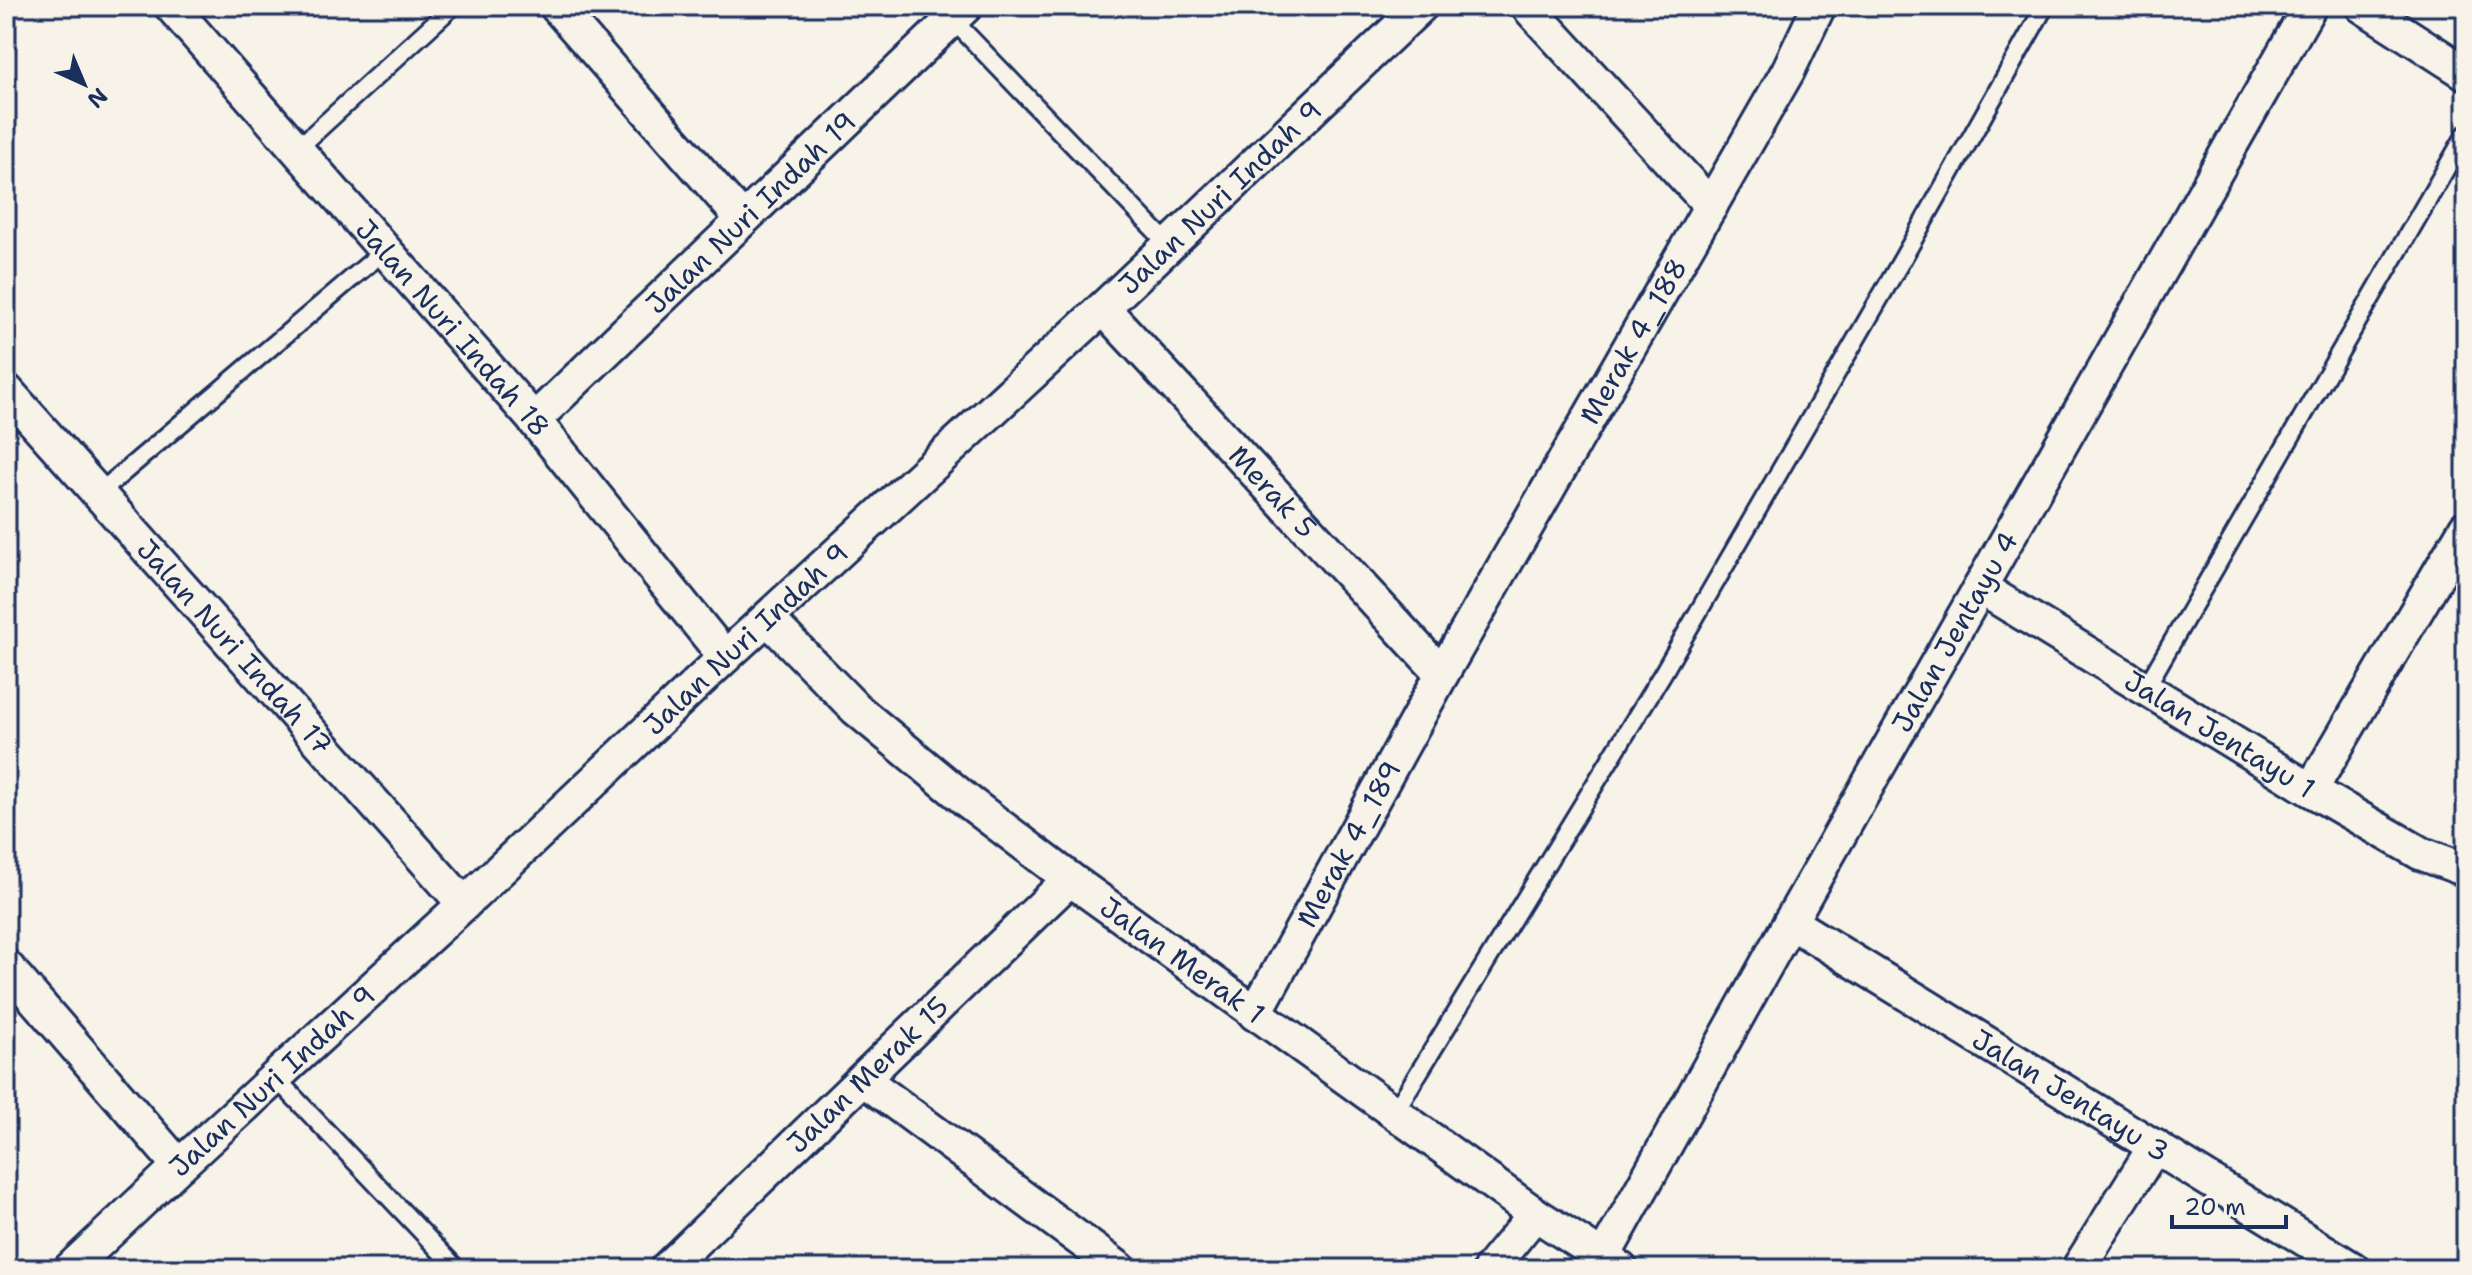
<svg xmlns="http://www.w3.org/2000/svg" width="2472" height="1275" font-family="'Shantell Sans',sans-serif">
<style>
.lines{fill:none;stroke-linecap:round;stroke-linejoin:round}
.lane-casing{stroke:#1b2f5e;stroke-width:22}
.street-casing{stroke:#1b2f5e;stroke-width:38}
.lane{stroke:#f7f3e8;stroke-width:16}
.street{stroke:#f7f3e8;stroke-width:32}
.labels{text-anchor:middle;stroke-width:6;stroke-linejoin:round;paint-order:stroke}
.street-label{font-size:28px;fill:#1b2f5e;stroke:#f7f3e8}
</style>
<rect width="100%" height="100%" fill="#f7f3e8"/>
<filter id="ink" filterUnits="userSpaceOnUse"><feTurbulence type="fractalNoise" baseFrequency=".0125" numOctaves="2"/><feDisplacementMap in="SourceGraphic" scale="16" xChannelSelector="R" yChannelSelector="G"/><feConvolveMatrix kernelMatrix="1 2 1 2 8 2 1 2 1" color-interpolation-filters="sRGB"/></filter>
<g filter="url(#ink)">
<g class="lines">
<g class="lane-casing">
<path id="lane" d="M 952,19 L 1169,245
M 297,149 L 453,6
M 98,494 L 385,250
M 2145,689 L 2466,134
M 275,1077 L 457,1269
M 1394,1113 L 1663,673 L 1903,258 L 2045,6"/>
</g>
<g class="street-casing">
<g id="street">
<path id="s1" d="M 171,6 L 534,420 L 725,657"/>
<path d="M 556,6 L 742,219"/>
<path d="M 1527,6 L 1711,206"/>
<path d="M 2362,6 L 2466,73"/>
<path id="s2" d="M 1103,308 L 1442,674"/>
<path id="s3" d="M 6,390 L 464,904"/>
<path id="s4" d="M 534,420 L 966,6"/>
<path id="s5" d="M 1981,588 L 2311,790 L 2420,853 L 2466,870"/>
<path id="s6" d="M 768,619 L 856,709 L 966,800 L 1070,879 L 1535,1214 L 1621,1269"/>
<path d="M 2311,790 L 2466,527"/>
<path id="s7" d="M 1790,922 L 2353,1269"/>
<path d="M 6,966 L 179,1166"/>
<path id="s8" d="M 1255,1014 L 1442,674 L 1788,71 L 1819,6"/>
<path d="M 864,1080 L 1120,1269"/>
<path id="s9" d="M 1603,1258 L 1790,922 L 2310,6"/>
<path id="s10" d="M 70,1269 L 179,1166 L 464,904 L 725,657 L 1103,308 L 1421,6"/>
<path id="s11" d="M 666,1269 L 1070,879"/>
<path d="M 1490,1269 L 1535,1214"/>
<path d="M 2078,1269 L 2155,1146"/>
</g>
</g>
<use href="#lane" class="lane"/>
<use href="#street" class="street"/>
</g>
</g>
<g class="labels">
<g class="street-label">
<text dy="10" stroke="none"><textPath href="#s10" startOffset="1572">Jalan Nuri Indah 9</textPath></text>
<text dy="10" stroke="none"><textPath href="#s4" startOffset="300">Jalan Nuri Indah 19</textPath></text>
<text dy="10" stroke="none"><textPath href="#s1" startOffset="428">Jalan Nuri Indah 18</textPath></text>
<text dy="10" stroke="none"><textPath href="#s8" startOffset="772">Merak 4_188</textPath></text>
<text dy="10" stroke="none"><textPath href="#s2" startOffset="250">Merak 5</textPath></text>
<text dy="10" stroke="none"><textPath href="#s9" startOffset="718">Jalan Jentayu 4</textPath></text>
<text dy="10" stroke="none"><textPath href="#s10" startOffset="924">Jalan Nuri Indah 9</textPath></text>
<text dy="10" stroke="none"><textPath href="#s3" startOffset="344">Jalan Nuri Indah 17</textPath></text>
<text dy="10" stroke="none"><textPath href="#s5" startOffset="280">Jalan Jentayu 1</textPath></text>
<text dy="10" stroke="none"><textPath href="#s8" startOffset="194">Merak 4_189</textPath></text>
<text dy="10" stroke="none"><textPath href="#s6" startOffset="538">Jalan Merak 1</textPath></text>
<text dy="10" stroke="none"><textPath href="#s11" startOffset="280">Jalan Merak 15</textPath></text>
<text dy="10" stroke="none"><textPath href="#s10" startOffset="276">Jalan Nuri Indah 9</textPath></text>
<text dy="10" stroke="none"><textPath href="#s7" startOffset="330">Jalan Jentayu 3</textPath></text>
</g>
</g>
<rect width="2472" height="1275" fill="none" stroke="#f7f3e8" stroke-width="32"/>
<rect x="16" y="16" width="2440" height="1243" fill="none" stroke="#1b2f5e" stroke-width="3" filter="url(#ink)"/>
<g transform="translate(84 84) rotate(136)" stroke="#f7f3e8" stroke-width="6" paint-order="stroke">
<path d="M0-6L14 30L0 20L-14 30Z" fill="#1b2f5e"/>
<text y="-12" font-size="22" font-weight="bold" text-anchor="middle" fill="#1b2f5e">N</text>
</g>
<path d="M2172 1215v12h114v-12" fill="none" stroke="#1b2f5e" stroke-width="4"/>
<text x="2184" y="1215" font-size="24" fill="#1b2f5e" stroke="#f7f3e8" stroke-width="6" paint-order="stroke">20 m</text>
</svg>
